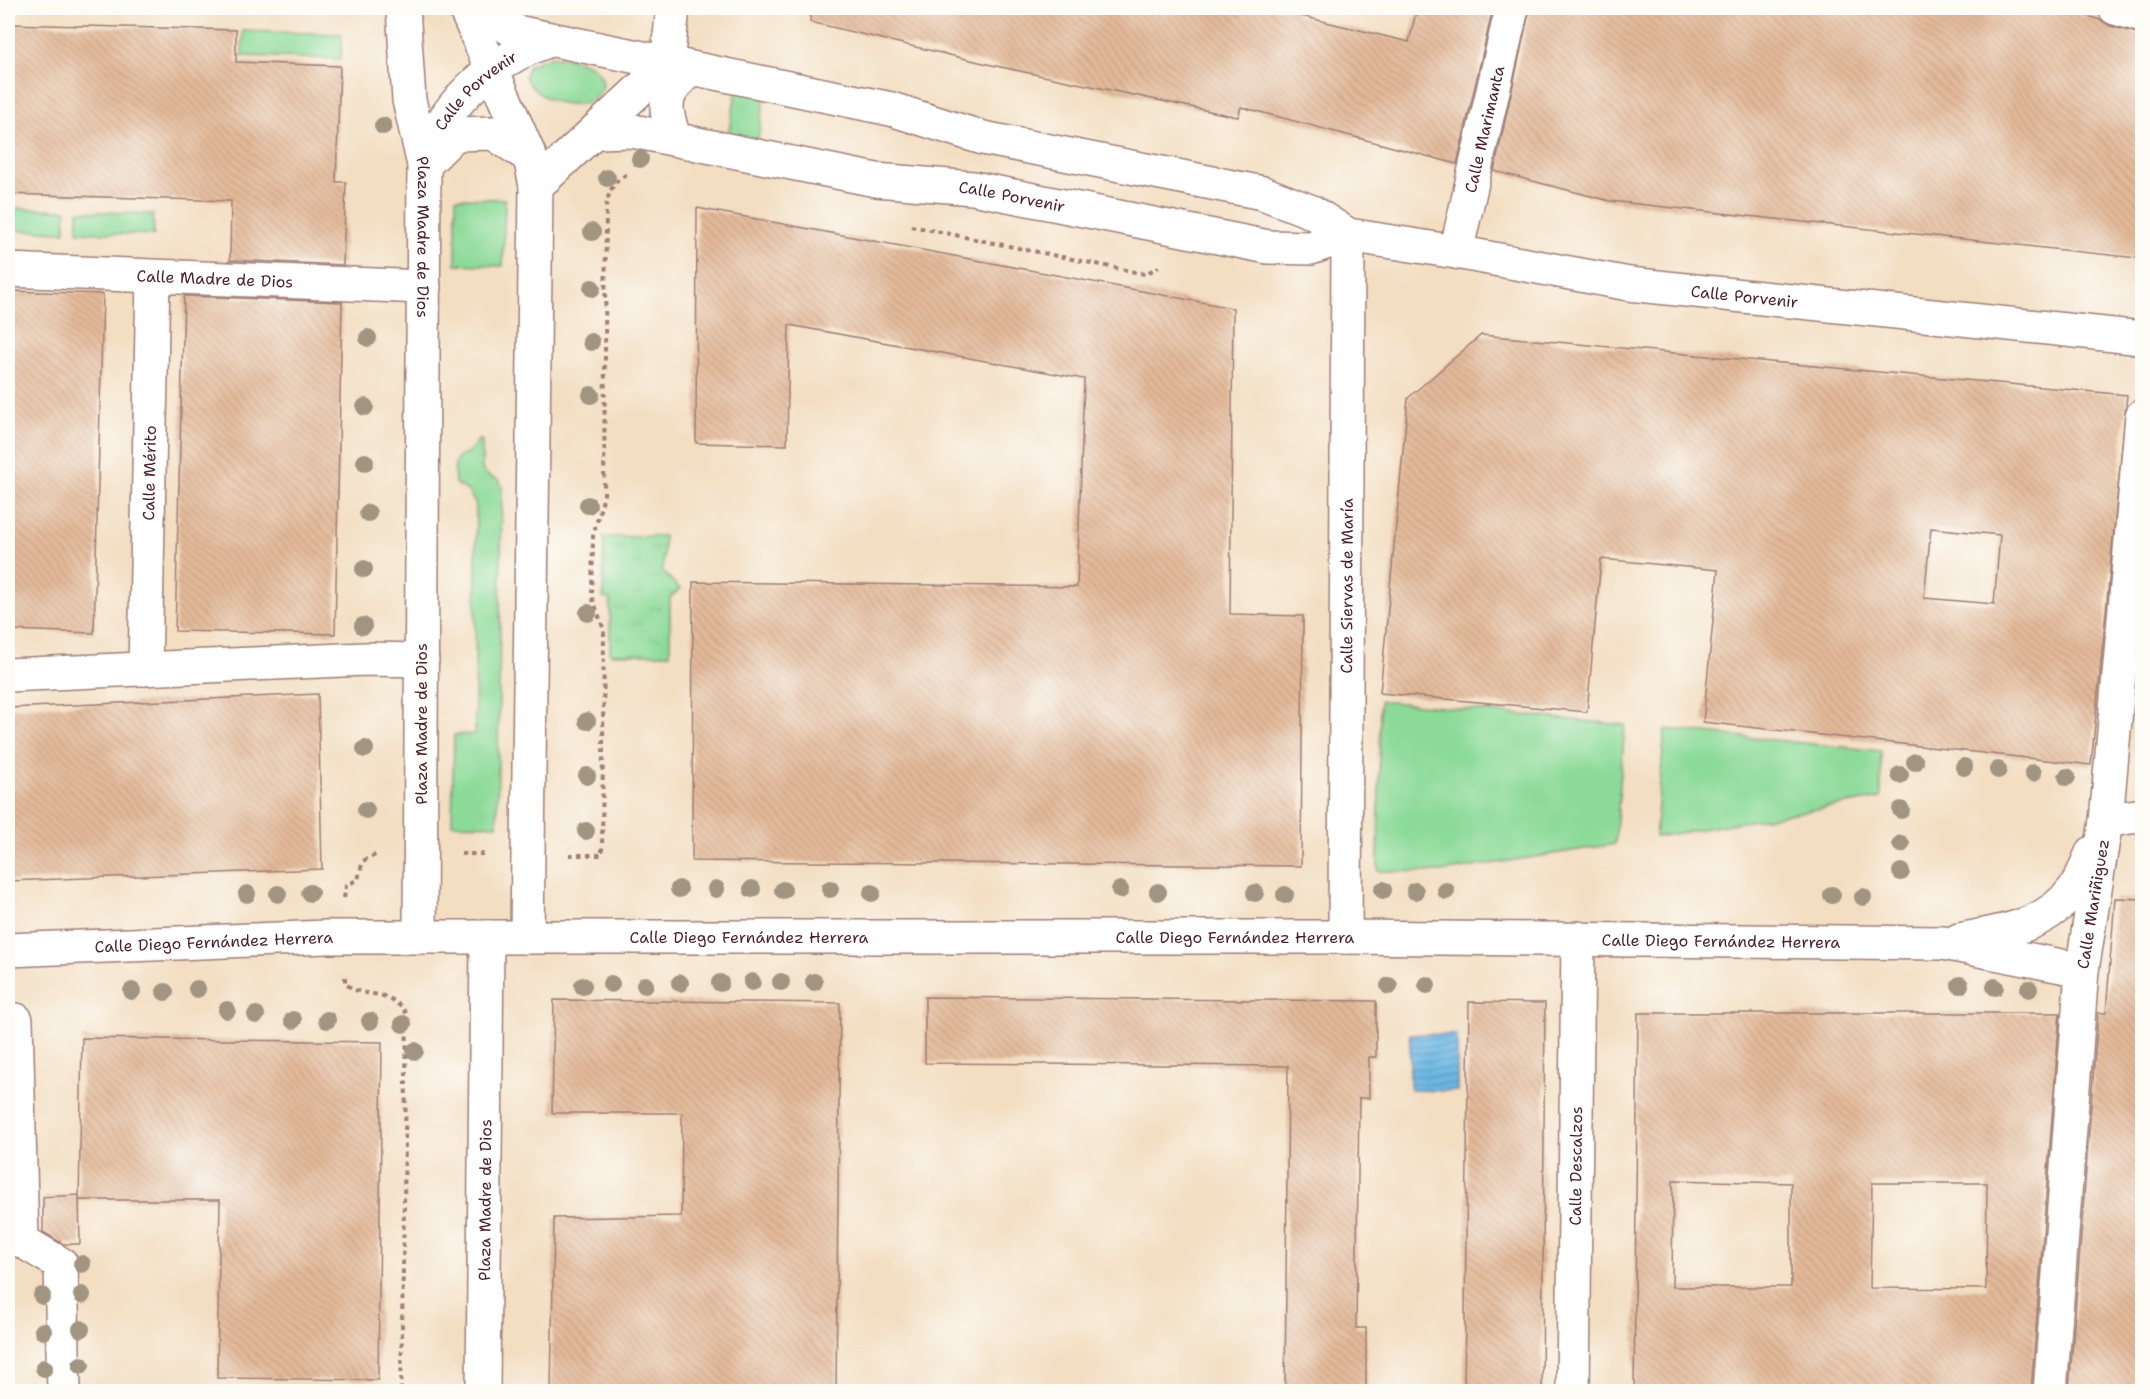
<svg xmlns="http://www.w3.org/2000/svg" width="2150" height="1399" font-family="'Shantell Sans',sans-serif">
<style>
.park{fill:url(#park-tufts);stroke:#6b7c62;stroke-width:1.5}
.garden{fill:#8cda98;stroke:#6b7c62;stroke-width:1.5}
.water{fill:url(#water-rules);stroke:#5a6b88;stroke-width:1.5}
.building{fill:url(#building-back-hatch);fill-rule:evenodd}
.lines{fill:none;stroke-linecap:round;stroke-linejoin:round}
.minor-casing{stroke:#9e7e76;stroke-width:36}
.major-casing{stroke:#9e7e76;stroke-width:36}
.path{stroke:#9e7e76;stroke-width:4;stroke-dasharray:4.5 4.5;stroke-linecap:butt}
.minor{stroke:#fff;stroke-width:33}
.major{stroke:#fff;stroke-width:33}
.tree{fill:#a19481}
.labels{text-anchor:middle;stroke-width:4.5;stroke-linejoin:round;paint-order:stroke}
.street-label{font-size:16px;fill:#4a1f2b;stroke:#fdfcf7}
</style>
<defs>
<pattern id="park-tufts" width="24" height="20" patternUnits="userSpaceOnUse" patternTransform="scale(1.5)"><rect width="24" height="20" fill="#8cda98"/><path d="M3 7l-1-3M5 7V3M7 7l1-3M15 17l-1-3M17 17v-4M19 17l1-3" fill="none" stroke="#7abb83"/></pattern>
<pattern id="water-rules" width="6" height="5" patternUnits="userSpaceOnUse" patternTransform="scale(1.5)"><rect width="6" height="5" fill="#6bb7e4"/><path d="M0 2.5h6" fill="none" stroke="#5a94b9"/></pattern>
<pattern id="building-back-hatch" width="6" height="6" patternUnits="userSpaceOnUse" patternTransform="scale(1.5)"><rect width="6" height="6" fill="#e3b999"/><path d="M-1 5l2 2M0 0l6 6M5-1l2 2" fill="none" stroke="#c49f84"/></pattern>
</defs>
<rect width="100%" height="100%" fill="#fdfcf7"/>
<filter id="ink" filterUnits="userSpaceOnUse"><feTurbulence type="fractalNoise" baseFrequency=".0167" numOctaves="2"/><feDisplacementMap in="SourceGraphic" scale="12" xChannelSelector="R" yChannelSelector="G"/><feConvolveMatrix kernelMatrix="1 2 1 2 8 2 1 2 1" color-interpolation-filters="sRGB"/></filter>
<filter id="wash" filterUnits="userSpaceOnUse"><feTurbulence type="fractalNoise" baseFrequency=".008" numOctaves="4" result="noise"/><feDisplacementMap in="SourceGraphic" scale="24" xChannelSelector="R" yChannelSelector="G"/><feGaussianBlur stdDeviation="1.35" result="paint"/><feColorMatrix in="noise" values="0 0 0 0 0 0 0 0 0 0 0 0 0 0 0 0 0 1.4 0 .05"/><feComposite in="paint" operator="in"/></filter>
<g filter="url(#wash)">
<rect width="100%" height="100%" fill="#f3dec2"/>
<path class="park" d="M 664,536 L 663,572 L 680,589 L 670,598 L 670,654 L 610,654 L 610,599 L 603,598 L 604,537 Z"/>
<path class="garden" d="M 243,31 L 342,34 L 341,59 L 242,56 Z
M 551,56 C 570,59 601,60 603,85 C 593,119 534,103 525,76 L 529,65 Z
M 737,89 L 765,95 L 757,144 L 727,140 Z
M 456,198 L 505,199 L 503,266 L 456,264 Z
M 8,208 L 66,210 L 65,232 L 8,230 Z
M 78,211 L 153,214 L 154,235 L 78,232 Z
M 478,440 L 482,440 L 482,470 L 490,477 L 499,480 L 502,486 L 497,825 L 452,824 L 454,735 L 475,734 L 476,505 L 468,491 L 455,483 C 451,442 467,465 478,440 Z
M 1380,701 L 1625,725 L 1615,844 L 1441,872 L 1378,871 Z
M 1665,729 L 1881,751 L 1881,798 L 1655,837 Z"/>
<path class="water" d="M 1410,1034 L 1457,1035 L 1457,1091 L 1410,1090 Z"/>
<g id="blocks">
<path class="building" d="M 811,8 L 1298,8 L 1297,15 L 1409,42 L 1417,8 L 1493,8 L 1457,164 L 1241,107 L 1238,117 L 996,66 L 810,22 Z
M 1530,8 L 2060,8 L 2101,20 L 2110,26 L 2142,34 L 2142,198 L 2137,258 L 1610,201 L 1494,171 Z
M 8,24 L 236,30 L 236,62 L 340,66 L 336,182 L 346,182 L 343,265 L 230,260 L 231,201 L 8,194 Z
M 697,208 L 1233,308 L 1230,614 L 1303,616 L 1301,866 L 692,861 L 693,582 L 1077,587 L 1084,379 L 789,325 L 787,445 L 696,443 Z
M 8,291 L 103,294 L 94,633 L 8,630 Z
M 184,296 L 342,302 L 335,634 L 175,631 Z
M 1481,335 L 2127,395 L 2091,765 L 1703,722 L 1718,570 L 1601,559 L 1587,712 L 1380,693 L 1408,398 ZM 1931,528 L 2000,535 L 1994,604 L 1924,598 Z
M 318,694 L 322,869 L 8,881 L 8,708 Z
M 2115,898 L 2142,899 L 2142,1392 L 2069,1392 L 2098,1013 L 2106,1013 Z
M 925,997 L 1376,1001 L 1376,1057 L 1369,1057 L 1369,1098 L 1359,1098 L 1356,1328 L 1366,1328 L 1366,1392 L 1285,1392 L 1288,1066 L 925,1063 Z
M 554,1000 L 840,1003 L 836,1392 L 551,1392 L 554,1218 L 681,1216 L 682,1113 L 552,1113 Z
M 1469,1002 L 1545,1003 L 1542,1392 L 1464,1392 Z
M 1638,1013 L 2060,1013 L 2031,1392 L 1634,1392 ZM 1673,1180 L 1791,1183 L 1791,1287 L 1672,1287 ZM 1872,1183 L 1987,1183 L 1986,1289 L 1870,1288 Z
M 82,1038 L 382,1042 L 378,1380 L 217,1378 L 220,1200 L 79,1200 Z
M 79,1195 L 80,1244 L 63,1244 L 43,1232 L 43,1197 Z"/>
</g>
</g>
<g filter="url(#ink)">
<use href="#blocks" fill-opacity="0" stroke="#9e7e76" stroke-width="1.5"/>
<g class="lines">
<g class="minor-casing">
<g id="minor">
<path id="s1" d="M 476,8 L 516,32 L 891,109 L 983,138 L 1263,193 L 1312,212 L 1348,235 L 1456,252 L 1629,284 L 2142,338"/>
<path d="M 2115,8 L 2142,16"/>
<path d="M 667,64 L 673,8"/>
<path id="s2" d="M 594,132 L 633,131 L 876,180 L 973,188 L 1268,247 L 1311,248 L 1348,235"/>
<path d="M 675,139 C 662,104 663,94 691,69"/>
<path id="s3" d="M 424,164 C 431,149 436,130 446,117 C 472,80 508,54 550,40"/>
<path d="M 536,186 L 667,64"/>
<path id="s4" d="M 1456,252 L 1512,8"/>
<path id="s5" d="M 8,270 L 424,287"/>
<path id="s6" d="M 145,669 L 153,277"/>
<path d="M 8,675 L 365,659 L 422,660"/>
<path d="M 2106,821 L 2142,815"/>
<path id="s7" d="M 527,937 L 1345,937 L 1943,943 L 2082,970"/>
<path id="s8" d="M 1345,937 L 1348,235"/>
<path d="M 1959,940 C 2005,931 2046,927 2076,887 C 2083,877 2087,863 2092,853"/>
<path id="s9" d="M 8,950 L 326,937 L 420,937"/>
<path d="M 16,1020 L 22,1241 L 61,1264 L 64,1392"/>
<path id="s10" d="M 1573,1392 L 1578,938"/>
<path id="s11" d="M 2050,1392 L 2082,970 L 2106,821 L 2142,416"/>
</g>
</g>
<g class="major-casing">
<g id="major">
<path id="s12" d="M 403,8 L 409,100 L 424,165 L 420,937 L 527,937 L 536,186 L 530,157 L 465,8"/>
<path d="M 424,165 L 455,134 L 493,133 L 530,157"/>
<path id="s13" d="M 483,1392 L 487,937"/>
</g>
</g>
<path class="path" d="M 911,226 L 1145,274 L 1159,267
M 461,854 L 487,854
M 569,855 L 602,855 L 604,630 L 592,597 L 593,536 L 604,495 L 606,207 C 609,191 613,181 628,174
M 344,898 L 346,886 L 358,879 L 363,861 L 379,853
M 345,977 L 345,983 C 365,1002 385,984 407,1014 L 401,1392"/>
<use href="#minor" class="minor"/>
<use href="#major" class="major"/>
</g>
<g class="tree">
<circle cx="383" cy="126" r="9"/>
<circle cx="640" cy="159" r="9"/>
<circle cx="607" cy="178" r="9"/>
<circle cx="592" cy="232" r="9"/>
<circle cx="592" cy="288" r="9"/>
<circle cx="368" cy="338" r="9"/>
<circle cx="591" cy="342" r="9"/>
<circle cx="591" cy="395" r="9"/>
<circle cx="365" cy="407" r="9"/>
<circle cx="365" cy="462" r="9"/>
<circle cx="588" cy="505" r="9"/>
<circle cx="368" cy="513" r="9"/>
<circle cx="364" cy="569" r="9"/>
<circle cx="588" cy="613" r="9"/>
<circle cx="363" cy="626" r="9"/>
<circle cx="587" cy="721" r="9"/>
<circle cx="365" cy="749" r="9"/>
<circle cx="1915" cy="762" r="9"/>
<circle cx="1964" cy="767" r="9"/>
<circle cx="1998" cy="770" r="9"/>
<circle cx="2033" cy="773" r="9"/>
<circle cx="1900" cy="775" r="9"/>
<circle cx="587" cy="776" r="9"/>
<circle cx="2067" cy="777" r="9"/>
<circle cx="366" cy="810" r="9"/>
<circle cx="1901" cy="810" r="9"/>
<circle cx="586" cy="831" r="9"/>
<circle cx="1901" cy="844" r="9"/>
<circle cx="1901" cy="872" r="9"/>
<circle cx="679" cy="889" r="9"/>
<circle cx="716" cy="889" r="9"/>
<circle cx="752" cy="889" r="9"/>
<circle cx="830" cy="889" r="9"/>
<circle cx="783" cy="890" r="9"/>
<circle cx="1120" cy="890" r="9"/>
<circle cx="1383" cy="890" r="9"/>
<circle cx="1415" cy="891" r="9"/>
<circle cx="1446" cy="891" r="9"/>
<circle cx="1158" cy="892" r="9"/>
<circle cx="310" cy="893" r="9"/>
<circle cx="872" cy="893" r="9"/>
<circle cx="1255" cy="893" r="9"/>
<circle cx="247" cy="894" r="9"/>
<circle cx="278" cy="894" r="9"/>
<circle cx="1285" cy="895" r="9"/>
<circle cx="1832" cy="895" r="9"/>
<circle cx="1863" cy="897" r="9"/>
<circle cx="752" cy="982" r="9"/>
<circle cx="781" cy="982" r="9"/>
<circle cx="814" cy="982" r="9"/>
<circle cx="680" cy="983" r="9"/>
<circle cx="720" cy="983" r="9"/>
<circle cx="611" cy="984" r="9"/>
<circle cx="645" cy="985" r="9"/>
<circle cx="1427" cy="985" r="9"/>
<circle cx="1960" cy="985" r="9"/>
<circle cx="583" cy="986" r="9"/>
<circle cx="1389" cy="986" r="9"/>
<circle cx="1995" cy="987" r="9"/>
<circle cx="197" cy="989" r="9"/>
<circle cx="2029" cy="989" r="9"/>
<circle cx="132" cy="991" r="9"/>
<circle cx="165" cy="992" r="9"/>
<circle cx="227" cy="1010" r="9"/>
<circle cx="256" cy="1015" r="9"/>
<circle cx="293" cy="1020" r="9"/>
<circle cx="327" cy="1020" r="9"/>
<circle cx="370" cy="1021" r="9"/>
<circle cx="403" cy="1024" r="9"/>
<circle cx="415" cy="1051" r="9"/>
<circle cx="82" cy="1264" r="9"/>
<circle cx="82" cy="1295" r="9"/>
<circle cx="42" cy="1296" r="9"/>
<circle cx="81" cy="1329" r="9"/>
<circle cx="43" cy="1331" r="9"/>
<circle cx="81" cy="1365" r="9"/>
<circle cx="44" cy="1368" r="9"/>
</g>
</g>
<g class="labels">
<g class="street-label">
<text dy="6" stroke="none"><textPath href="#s3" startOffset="92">Calle Porvenir</textPath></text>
<text dy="6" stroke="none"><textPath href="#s4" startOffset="126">Calle Marimanta</textPath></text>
<text dy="6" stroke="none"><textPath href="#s2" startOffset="424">Calle Porvenir</textPath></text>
<text dy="6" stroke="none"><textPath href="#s12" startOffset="231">Plaza Madre de Dios</textPath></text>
<text dy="6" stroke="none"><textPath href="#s5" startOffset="207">Calle Madre de Dios</textPath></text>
<text dy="6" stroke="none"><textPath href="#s1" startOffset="1308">Calle Porvenir</textPath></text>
<text dy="6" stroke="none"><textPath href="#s6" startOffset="196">Calle Mérito</textPath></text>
<text dy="6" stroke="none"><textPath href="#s8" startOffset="351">Calle Siervas de María</textPath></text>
<text transform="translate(421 724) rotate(-90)" y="6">Plaza Madre de Dios</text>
<text dy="6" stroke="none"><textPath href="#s11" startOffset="490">Calle Mariñiguez</textPath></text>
<text dy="6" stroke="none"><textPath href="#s7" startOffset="708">Calle Diego Fernández Herrera</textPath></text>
<text dy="6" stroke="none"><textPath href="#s7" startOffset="222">Calle Diego Fernández Herrera</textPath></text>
<text dy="6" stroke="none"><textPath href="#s7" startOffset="1194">Calle Diego Fernández Herrera</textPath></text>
<text dy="6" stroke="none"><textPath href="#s9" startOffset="206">Calle Diego Fernández Herrera</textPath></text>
<text dy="6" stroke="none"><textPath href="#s10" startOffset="226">Calle Descalzos</textPath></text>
<text dy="6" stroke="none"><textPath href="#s13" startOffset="192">Plaza Madre de Dios</textPath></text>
</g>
</g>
<rect width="2150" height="1399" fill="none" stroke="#fdfcf7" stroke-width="30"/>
</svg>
